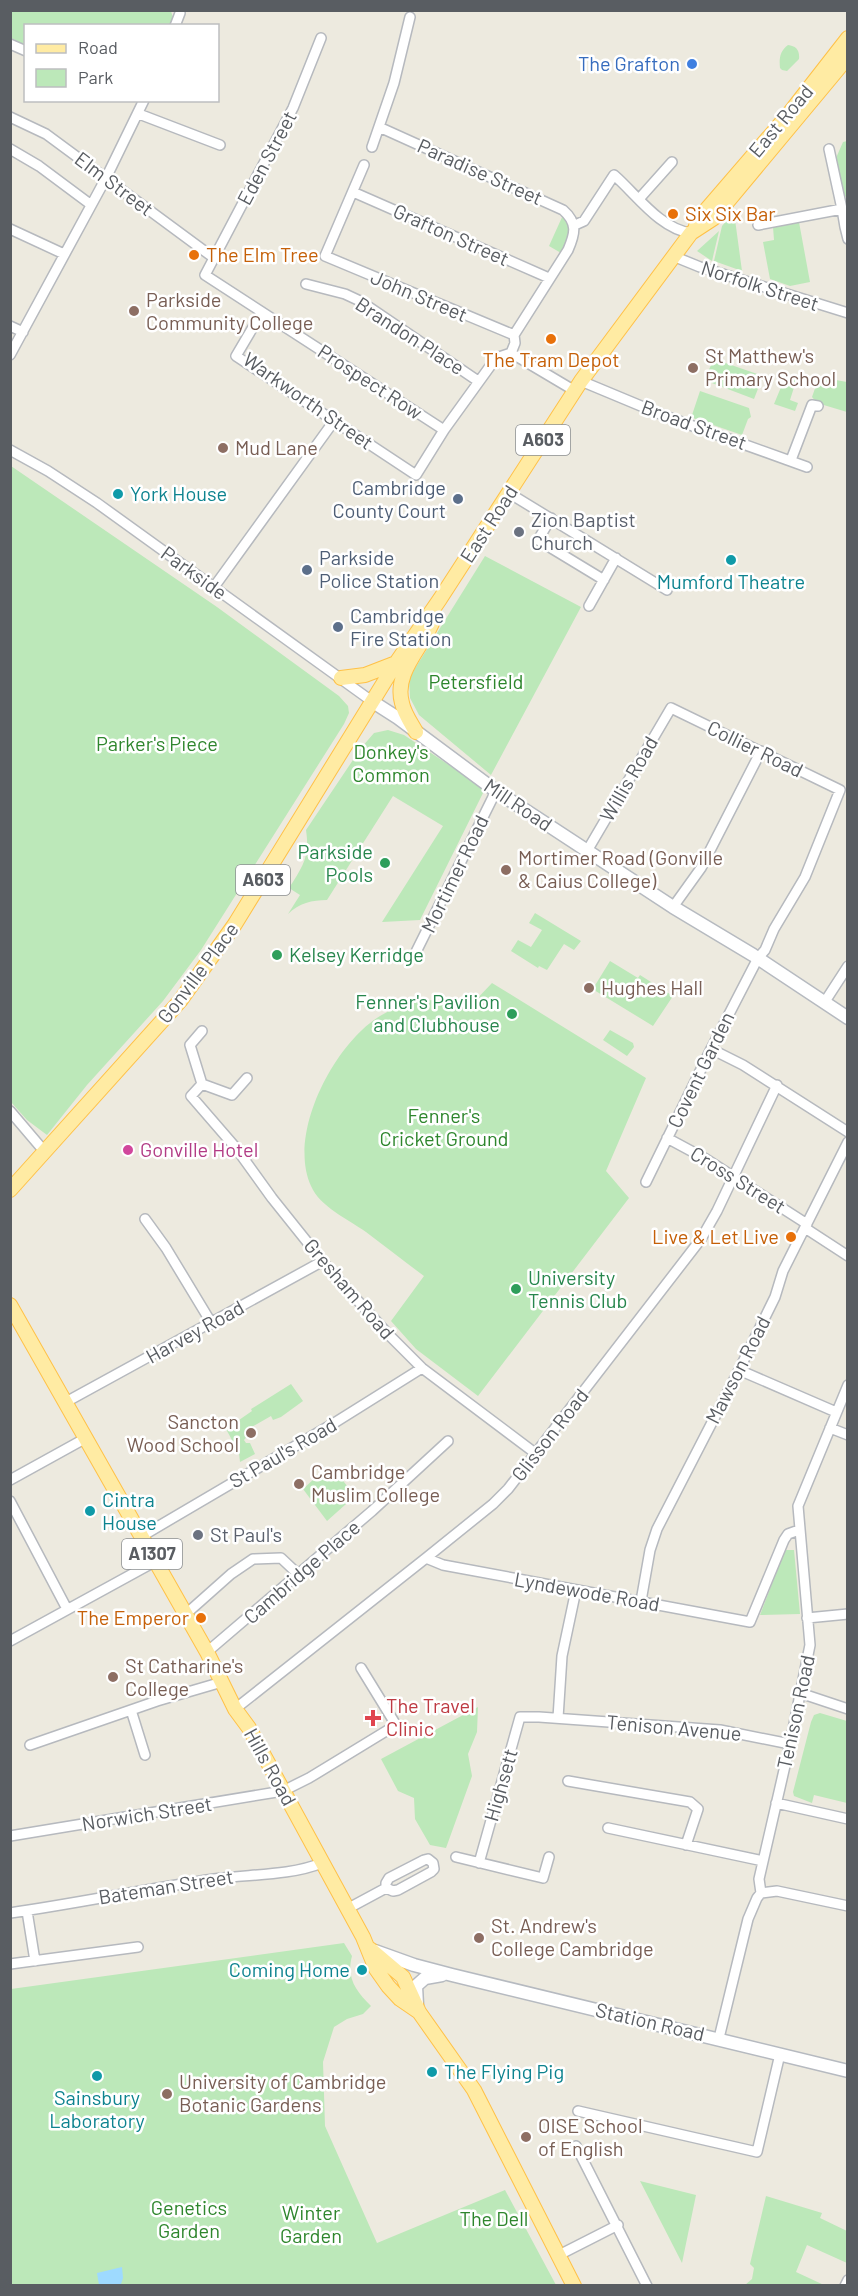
<svg xmlns="http://www.w3.org/2000/svg" width="858" height="2296" font-family="Barlow,sans-serif">
<style>
.green{fill:#bce8b9}
.water{fill:#9edaff}
.lines{fill:none;stroke-linecap:round;stroke-linejoin:round}
.street-casing{stroke:#b6b9be;stroke-width:12}
.secondary-casing{stroke:#b6bac0;stroke-width:15}
.primary-casing{stroke:#ffc147;stroke-width:16}
.street{stroke:#fff;stroke-width:9}
.secondary{stroke:#fff;stroke-width:12}
.primary{stroke:#ffeba3;stroke-width:14}
.shop-dot{fill:#3f7fe0;stroke:#fff;stroke-width:2}
.food-dot{fill:#e8710a;stroke:#fff;stroke-width:2}
.education-dot{fill:#8d6e63;stroke:#fff;stroke-width:2}
.culture-dot{fill:#0f9aa8;stroke:#fff;stroke-width:2}
.service-dot{fill:#5c6f8a;stroke:#fff;stroke-width:2}
.worship-dot{fill:#6b7280;stroke:#fff;stroke-width:2}
.leisure-dot{fill:#2e9e5b;stroke:#fff;stroke-width:2}
.hotel-dot{fill:#d1479c;stroke:#fff;stroke-width:2}
.health-dot{fill:#e0444e;stroke:#fff;stroke-width:2}
.labels{text-anchor:middle;stroke-width:5;stroke-linejoin:round;paint-order:stroke}
.shield{fill:#fff;stroke:#8b8e91;stroke-width:1.5}
.shield-label{font-size:18px;font-weight:bold;fill:#595d62}
.shop-label{font-size:20px;fill:#366cbe;stroke:#fff;text-anchor:end}
.street-label{font-size:20px;fill:#595d62;stroke:#fff}
.food-label{font-size:20px;fill:#c56008;stroke:#fff;text-anchor:start}
.education-label{font-size:20px;fill:#785e54;stroke:#fff;text-anchor:start}
.service-label{font-size:20px;fill:#4e5e75;stroke:#fff;text-anchor:start}
.culture-label{font-size:20px;fill:#0d838f;stroke:#fff;text-anchor:start}
.worship-label{font-size:20px;fill:#5b616d;stroke:#fff;text-anchor:start}
.park-label{font-size:20px;fill:#2e862d;stroke:#fff}
.leisure-label{font-size:20px;fill:#27864d;stroke:#fff;text-anchor:end}
.hotel-label{font-size:20px;fill:#b23c85;stroke:#fff;text-anchor:start}
.health-label{font-size:20px;fill:#be3a42;stroke:#fff;text-anchor:start}
</style>
<rect width="100%" height="100%" fill="#edeadf"/>
<path class="green" d="M 171,11 L 173,18 L 170,25 L 26,26 L 25,45 L 11,38 L 11,11 Z
M 788,45 C 796,46 800,50 799,59 L 787,71 L 782,70 L 780,68 C 779,58 780,51 788,45 Z
M 847,141 L 847,196 L 844,197 L 836,158 L 843,142 Z
M 734,212 L 742,271 L 714,261 L 722,226 Z
M 563,215 C 575,226 569,240 561,253 L 549,246 Z
M 799,222 L 810,282 L 790,286 L 770,279 L 763,242 L 774,240 L 773,227 Z
M 719,231 L 712,261 L 697,251 Z
M 714,359 L 763,376 L 754,399 L 704,380 Z
M 783,373 L 797,378 L 790,400 L 798,403 L 795,411 L 774,404 L 784,380 L 781,379 Z
M 819,377 L 847,382 L 847,412 L 817,403 L 812,397 Z
M 700,391 L 749,408 L 751,417 L 748,419 L 742,435 L 693,418 L 692,415 Z
M 11,466 L 217,607 L 339,696 L 348,706 L 349,713 L 344,724 L 201,950 L 163,1001 L 87,1085 L 47,1135 L 27,1120 L 11,1102 Z
M 485,556 L 581,607 L 491,775 L 419,715 L 410,698 L 409,678 Z
M 388,730 L 404,735 L 485,789 L 420,920 L 382,922 L 443,826 L 393,796 L 327,900 C 312,900 299,903 288,914 L 300,895 L 289,888 C 303,866 310,857 306,830 L 361,748 L 374,733 Z
M 535,913 L 581,941 L 574,950 L 564,944 L 547,970 L 539,966 L 538,968 L 511,951 L 518,940 L 531,947 L 542,930 L 529,923 Z
M 610,961 L 638,978 L 640,975 L 673,996 L 653,1026 L 594,990 L 594,987 Z
M 492,983 L 646,1078 L 606,1171 L 629,1198 L 478,1396 L 416,1349 L 391,1321 L 424,1276 C 405,1262 386,1247 366,1232 C 348,1219 320,1207 311,1186 C 287,1134 334,1044 380,1016 C 408,999 440,996 471,1005 Z
M 610,1030 L 633,1043 L 634,1047 L 627,1056 L 603,1040 Z
M 291,1384 L 303,1401 L 281,1417 L 273,1420 L 271,1416 L 250,1428 L 251,1432 L 244,1440 L 246,1443 L 250,1443 L 255,1454 L 240,1462 L 239,1453 L 226,1429 L 252,1411 L 251,1409 Z
M 327,1467 L 333,1468 L 355,1496 L 327,1521 L 303,1489 Z
M 785,1550 L 794,1550 L 800,1614 L 760,1615 Z
M 478,1707 L 477,1732 L 468,1754 L 472,1776 L 446,1848 L 430,1845 L 415,1819 L 414,1798 L 398,1791 L 381,1759 Z
M 820,1713 L 847,1721 L 847,1803 L 814,1795 L 812,1803 L 794,1796 L 793,1792 L 811,1722 L 814,1715 Z
M 344,1943 L 352,1956 C 346,1978 356,1991 371,2006 L 363,2014 L 347,2019 L 334,2027 L 323,2062 L 325,2126 L 377,2243 L 505,2190 L 556,2285 L 11,2286 L 11,1989 Z
M 640,2181 L 696,2195 L 682,2263 Z
M 766,2196 L 822,2213 L 820,2218 L 847,2231 L 847,2263 L 807,2245 L 796,2272 L 824,2285 L 745,2285 L 752,2279 L 754,2268 L 750,2264 Z"/>
<path class="water" d="M 122,2267 L 123,2278 L 121,2284 L 99,2285 L 97,2273 Z"/>
<g class="lines">
<g class="street-casing">
<path id="street" d="M 175,26 L 180,13
M 321,38 L 293,108 L 205,275 L 444,430
M 10,44 L 26,51
M 139,114 L 220,145
M 10,117 L 46,134 L 214,258
M 379,127 L 563,210 C 578,223 575,234 568,250 L 514,335 L 515,343 L 511,353
M 372,147 L 394,83 L 410,17
M 10,149 L 39,166 L 90,204
M 829,149 L 842,209
M 364,165 L 325,256 L 514,335
M 353,192 L 549,278
M 639,199 L 672,162
M 575,225 L 584,221 L 614,175 C 636,194 660,229 691,233
M 758,225 L 842,209 L 845,227 L 848,227
M 845,227 L 848,239
M 10,229 L 64,254
M 673,256 L 700,267 L 848,313
M 306,284 L 345,294 L 360,301 L 478,381
M 262,312 L 236,356 L 416,475 L 444,430 L 496,358 L 511,353
M 10,326 L 23,332
M 511,353 L 575,391
M 10,355 L 106,178 L 144,100
M 581,381 L 665,416 L 807,467
M 10,450 L 48,471 L 97,503 L 373,702
M 791,460 L 812,405 L 818,406
M 509,493 L 667,590
M 551,518 L 538,540 L 604,580
M 214,587 L 334,421
M 589,606 L 616,558
M 587,851 L 671,708 L 840,790 L 805,877 L 774,929 L 765,950 L 758,958 L 711,1049 L 646,1182
M 673,907 L 701,868 L 761,751
M 414,956 L 496,791
M 824,1003 L 848,966
M 202,1031 L 190,1045 L 202,1084 L 232,1095 L 247,1078
M 711,1049 L 743,1065 L 848,1132
M 202,1084 L 191,1096 L 236,1148 L 272,1198 L 328,1268 L 389,1335 L 422,1368 L 535,1453
M 10,1111 L 44,1151
M 667,1138 L 706,1159 L 807,1224
M 145,1219 L 166,1248 L 212,1324
M 805,1228 L 848,1256
M 739,1370 L 836,1412
M 66,1402 L 323,1261
M 830,1428 L 848,1435
M 10,1480 L 86,1438
M 10,1501 L 67,1609
M 142,1536 L 331,1425 L 422,1368
M 426,1558 L 443,1565 L 750,1622 L 784,1540 L 788,1534 L 799,1530
M 641,1601 L 650,1550 L 657,1529 L 739,1370 L 775,1297 L 783,1271 L 848,1142
M 186,1614 L 231,1574 L 253,1559 L 281,1558 L 298,1574
M 807,1618 L 848,1614
M 10,1641 L 156,1561
M 207,1652 L 372,1511 L 448,1441
M 800,1693 L 848,1709
M 235,1709 L 426,1558 L 493,1504 L 508,1489 L 701,1239 L 717,1211 L 777,1085
M 131,1710 L 145,1755
M 558,1718 L 562,1656 L 576,1590
M 30,1745 L 157,1701 L 222,1682
M 568,1781 L 690,1802 L 698,1809 L 686,1845
M 776,1803 L 848,1819
M 608,1828 L 763,1861
M 10,1836 L 283,1791 L 309,1778 L 396,1725 L 361,1668
M 456,1857 L 543,1878 L 549,1857
M 424,1860 L 428,1859 L 433,1863 L 434,1869 L 431,1872 L 398,1890 L 393,1891 L 386,1888 L 386,1883 L 389,1878 Z
M 479,1863 L 520,1717 L 539,1717 L 720,1730 L 790,1744
M 761,1893 L 759,1879 L 790,1744 L 810,1645 L 798,1506 L 848,1385
M 347,1909 L 386,1888
M 27,1911 L 35,1961
M 10,1913 C 78,1903 146,1889 214,1879 C 249,1874 289,1876 322,1863
M 10,1964 L 138,1947
M 719,2038 L 748,1919 L 757,1898 L 761,1893 L 777,1891 L 848,1906
M 578,2111 L 757,2152 L 780,2054
M 576,2146 L 647,2286
M 559,2255 L 618,2225
M 845,2286 L 848,2280"/>
</g>
<g class="secondary-casing">
<path id="secondary" d="M 373,702 L 398,718 L 496,791 L 673,907 L 753,955 L 848,1018
M 375,1951 L 414,1965 L 452,1975 L 848,2071
M 417,2005 L 416,1986 L 425,1978 L 442,1975"/>
</g>
<g class="primary-casing">
<path id="primary" d="M 696,226 L 706,210 L 788,115 L 848,38
M 341,678 L 365,675 L 396,663
M 416,732 C 411,723 404,713 402,703 C 393,671 425,646 434,618
M 10,1190 L 180,1001 L 235,924 L 396,663 L 440,599 L 581,381 L 691,233 L 714,218 L 848,57
M 10,1305 L 207,1652 L 235,1709 L 249,1728 L 363,1937 L 376,1969 L 388,1986 L 400,1999 L 419,2012
M 370,1949 L 403,1977 L 419,2012 L 474,2090 L 574,2286"/>
</g>
<use href="#street" class="street"/>
<use href="#secondary" class="secondary"/>
<use href="#primary" class="primary"/>
</g>
<circle class="shop-dot" cx="692" cy="64" r="6"/>
<g class="food-dot">
<circle cx="673" cy="214" r="6"/>
<circle cx="194" cy="255" r="6"/>
<circle cx="551" cy="339" r="6"/>
<circle cx="791" cy="1237" r="6"/>
<circle cx="201" cy="1618" r="6"/>
</g>
<g class="education-dot">
<circle cx="134" cy="311" r="6"/>
<circle cx="693" cy="368" r="6"/>
<circle cx="223" cy="448" r="6"/>
<circle cx="506" cy="870" r="6"/>
<circle cx="589" cy="988" r="6"/>
<circle cx="251" cy="1433" r="6"/>
<circle cx="299" cy="1484" r="6"/>
<circle cx="113" cy="1677" r="6"/>
<circle cx="479" cy="1938" r="6"/>
<circle cx="167" cy="2094" r="6"/>
<circle cx="526" cy="2137" r="6"/>
</g>
<g class="culture-dot">
<circle cx="118" cy="494" r="6"/>
<circle cx="731" cy="560" r="6"/>
<circle cx="90" cy="1511" r="6"/>
<circle cx="362" cy="1970" r="6"/>
<circle cx="432" cy="2072" r="6"/>
<circle cx="97" cy="2076" r="6"/>
</g>
<g class="service-dot">
<circle cx="458" cy="499" r="6"/>
<circle cx="307" cy="570" r="6"/>
<circle cx="338" cy="627" r="6"/>
</g>
<g class="worship-dot">
<circle cx="519" cy="532" r="6"/>
<circle cx="198" cy="1535" r="6"/>
</g>
<g class="leisure-dot">
<circle cx="385" cy="863" r="6"/>
<circle cx="277" cy="955" r="6"/>
<circle cx="512" cy="1014" r="6"/>
<circle cx="516" cy="1289" r="6"/>
</g>
<circle class="hotel-dot" cx="128" cy="1150" r="6"/>
<path class="health-dot" d="M370 1709h6v6h6v6h-6v6h-6v-6h-6v-6h6z"/>
<g class="labels">
<g class="shield">
<rect x="516" y="425" width="54" height="30" rx="4.5"/>
<rect x="236" y="865" width="54" height="30" rx="4.5"/>
<rect x="122" y="1539" width="60" height="30" rx="4.5"/>
</g>
<g class="shield-label">
<text x="543" y="446">A603</text>
<text x="263" y="886">A603</text>
<text x="152" y="1560">A1307</text>
</g>
<g class="shop-label">
<text x="680" y="71">The Grafton</text>
</g>
<g class="street-label">
<text transform="translate(781 121) rotate(-50)" y="7">East Road</text>
<text transform="translate(267 158) rotate(-62)" y="7">Eden Street</text>
<text transform="translate(480 172) rotate(24)" y="7">Paradise Street</text>
<text transform="translate(114 184) rotate(37)" y="7">Elm Street</text>
<text transform="translate(451 235) rotate(24)" y="7">Grafton Street</text>
<text transform="translate(760 286) rotate(18)" y="7">Norfolk Street</text>
<text transform="translate(419 296) rotate(23)" y="7">John Street</text>
<text transform="translate(410 336) rotate(33)" y="7">Brandon Place</text>
<text transform="translate(370 382) rotate(33)" y="7">Prospect Row</text>
<text transform="translate(308 401) rotate(35)" y="7">Warkworth Street</text>
<text transform="translate(694 425) rotate(20)" y="7">Broad Street</text>
<text transform="translate(489 524) rotate(-57)" y="7">East Road</text>
<text transform="translate(194 573) rotate(36)" y="7">Parkside</text>
<text transform="translate(755 749) rotate(26)" y="7">Collier Road</text>
<text transform="translate(629 779) rotate(-60)" y="7">Willis Road</text>
<text transform="translate(518 805) rotate(34)" y="7">Mill Road</text>
<text transform="translate(455 874) rotate(-64)" y="7">Mortimer Road</text>
<text transform="translate(198 973) rotate(-53)" y="7">Gonville Place</text>
<text transform="translate(701 1070) rotate(-64)" y="7">Covent Garden</text>
<text transform="translate(738 1180) rotate(32)" y="7">Cross Street</text>
<text transform="translate(349 1289) rotate(49)" y="7">Gresham Road</text>
<text transform="translate(195 1332) rotate(-29)" y="7">Harvey Road</text>
<text transform="translate(738 1370) rotate(-63)" y="7">Mawson Road</text>
<text transform="translate(550 1435) rotate(-52)" y="7">Glisson Road</text>
<text transform="translate(283 1453) rotate(-30)" y="7">St Paul's Road</text>
<text transform="translate(302 1572) rotate(-41)" y="7">Cambridge Place</text>
<text transform="translate(587 1592) rotate(10)" y="7">Lyndewode Road</text>
<text transform="translate(796 1712) rotate(-78)" y="7">Tenison Road</text>
<text transform="translate(674 1728) rotate(5)" y="7">Tenison Avenue</text>
<text transform="translate(270 1767) rotate(61)" y="7">Hills Road</text>
<text transform="translate(501 1785) rotate(-74)" y="7">Highsett</text>
<text transform="translate(147 1814) rotate(-9)" y="7">Norwich Street</text>
<text transform="translate(166 1887) rotate(-9)" y="7">Bateman Street</text>
<text transform="translate(650 2022) rotate(13)" y="7">Station Road</text>
</g>
<g class="food-label">
<text x="685" y="221">Six Six Bar</text>
<text x="206" y="262">The Elm Tree</text>
<text x="551" y="367" text-anchor="middle">The Tram Depot</text>
<text x="779" y="1244" text-anchor="end">Live &amp; Let Live</text>
<text x="189" y="1625" text-anchor="end">The Emperor</text>
</g>
<g class="education-label">
<text x="146" y="307">Parkside<tspan x="146" dy="23">Community College</tspan></text>
<text x="705" y="363">St Matthew's<tspan x="705" dy="23">Primary School</tspan></text>
<text x="235" y="455">Mud Lane</text>
<text x="518" y="865">Mortimer Road (Gonville<tspan x="518" dy="23">&amp; Caius College)</tspan></text>
<text x="601" y="995">Hughes Hall</text>
<text x="239" y="1429" text-anchor="end">Sancton<tspan x="239" dy="23">Wood School</tspan></text>
<text x="311" y="1479">Cambridge<tspan x="311" dy="23">Muslim College</tspan></text>
<text x="125" y="1673">St Catharine's<tspan x="125" dy="23">College</tspan></text>
<text x="491" y="1933">St. Andrew's<tspan x="491" dy="23">College Cambridge</tspan></text>
<text x="179" y="2089">University of Cambridge<tspan x="179" dy="23">Botanic Gardens</tspan></text>
<text x="538" y="2133">OISE School<tspan x="538" dy="23">of English</tspan></text>
</g>
<g class="service-label">
<text x="446" y="495" text-anchor="end">Cambridge<tspan x="446" dy="23">County Court</tspan></text>
<text x="319" y="565">Parkside<tspan x="319" dy="23">Police Station</tspan></text>
<text x="350" y="623">Cambridge<tspan x="350" dy="23">Fire Station</tspan></text>
</g>
<g class="culture-label">
<text x="130" y="501">York House</text>
<text x="731" y="589" text-anchor="middle">Mumford Theatre</text>
<text x="102" y="1507">Cintra<tspan x="102" dy="23">House</tspan></text>
<text x="350" y="1977" text-anchor="end">Coming Home</text>
<text x="444" y="2079">The Flying Pig</text>
<text x="97" y="2105" text-anchor="middle">Sainsbury<tspan x="97" dy="23">Laboratory</tspan></text>
</g>
<g class="worship-label">
<text x="531" y="527">Zion Baptist<tspan x="531" dy="23">Church</tspan></text>
<text x="210" y="1542">St Paul's</text>
</g>
<g class="park-label">
<text x="476" y="689">Petersfield</text>
<text x="157" y="751">Parker's Piece</text>
<text x="391" y="759">Donkey's<tspan x="391" dy="23">Common</tspan></text>
<text x="444" y="1123">Fenner's<tspan x="444" dy="23">Cricket Ground</tspan></text>
<text x="189" y="2215">Genetics<tspan x="189" dy="23">Garden</tspan></text>
<text x="311" y="2220">Winter<tspan x="311" dy="23">Garden</tspan></text>
<text x="494" y="2226">The Dell</text>
</g>
<g class="leisure-label">
<text x="373" y="859">Parkside<tspan x="373" dy="23">Pools</tspan></text>
<text x="289" y="962" text-anchor="start">Kelsey Kerridge</text>
<text x="500" y="1009">Fenner's Pavilion<tspan x="500" dy="23">and Clubhouse</tspan></text>
<text x="528" y="1285" text-anchor="start">University<tspan x="528" dy="23">Tennis Club</tspan></text>
</g>
<g class="hotel-label">
<text x="140" y="1157">Gonville Hotel</text>
</g>
<g class="health-label">
<text x="386" y="1713">The Travel<tspan x="386" dy="23">Clinic</tspan></text>
</g>
</g>
<rect width="858" height="2296" fill="none" stroke="#595d62" stroke-width="24"/>
<rect x="24" y="24" width="195" height="78" fill="#ffffff" stroke="#bdbec0" stroke-width="1.5"/>
<rect x="36" y="44" width="30" height="9" fill="#ffeba3" stroke="#bdbec0" stroke-width="1.5"/>
<text x="78" y="54" font-size="18" fill="#595d62">Road</text>
<rect x="36" y="69" width="30" height="18" fill="#bce8b9" stroke="#bdbec0" stroke-width="1.5"/>
<text x="78" y="84" font-size="18" fill="#595d62">Park</text>
</svg>
